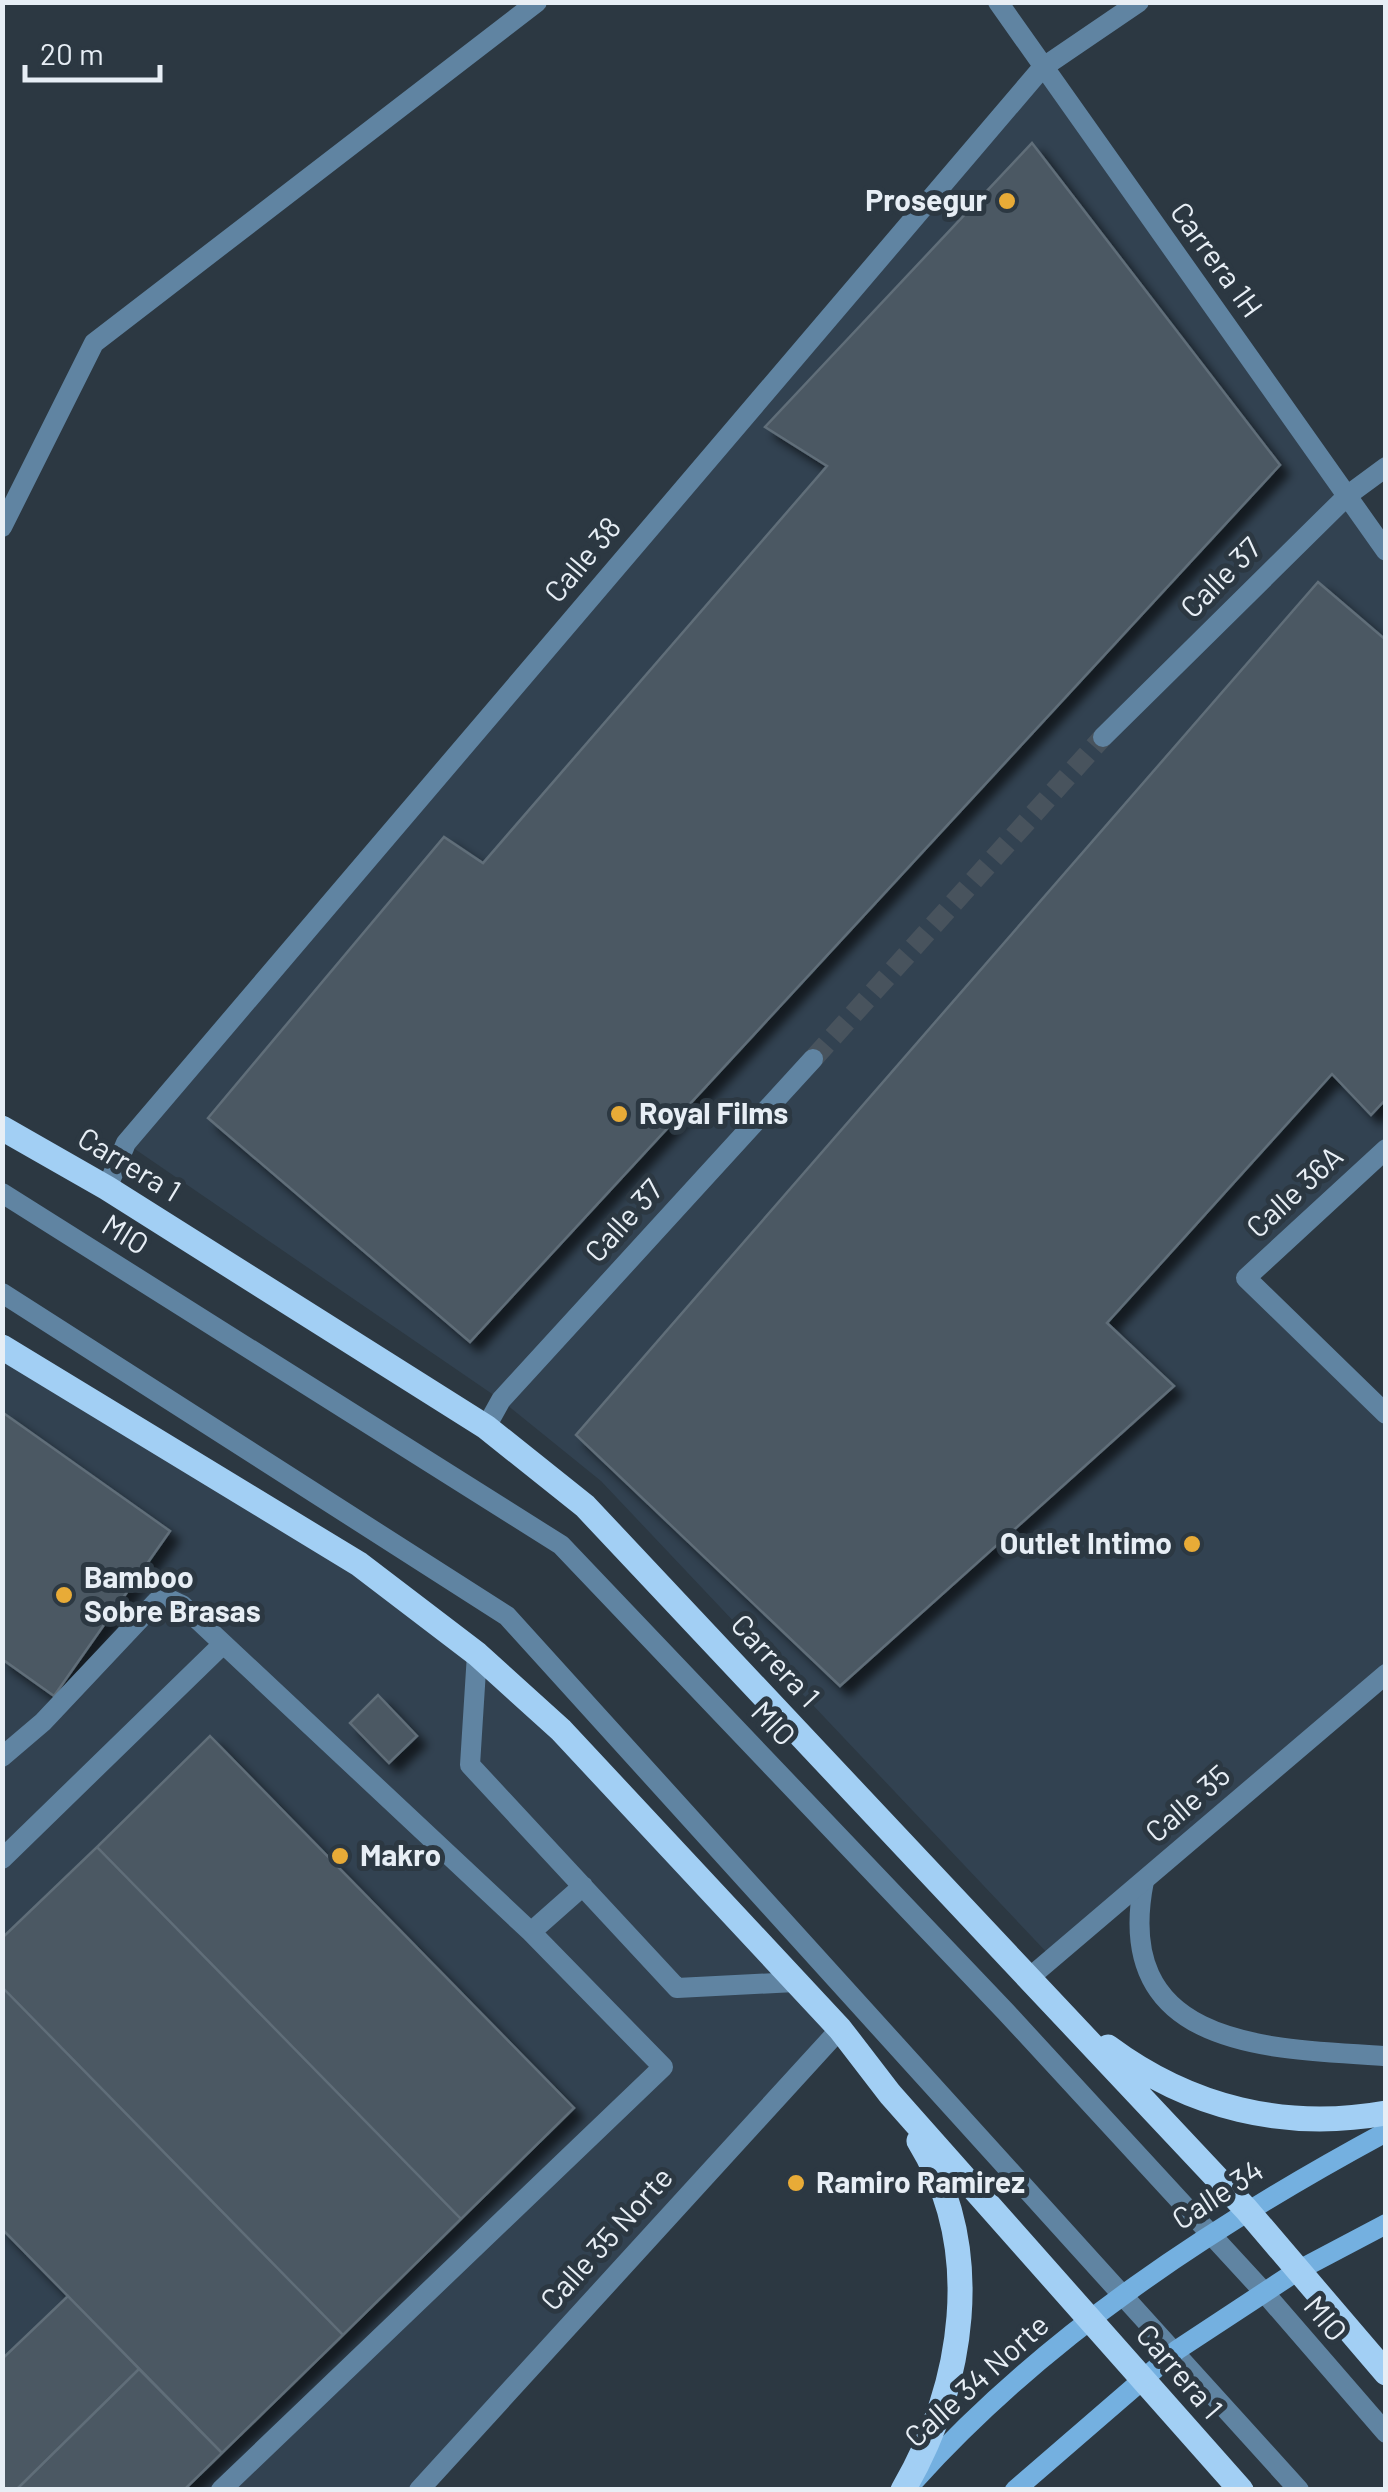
<svg xmlns="http://www.w3.org/2000/svg" width="1388" height="2492" font-family="Barlow,sans-serif">
<style>
.built{fill:#324251}
.building{fill:#4c5863;stroke:#606e79;stroke-width:2.5;filter:url(#shadow)}
.lines{fill:none;stroke-linecap:round;stroke-linejoin:round}
.minor-tunnel{stroke:#48535d;stroke-width:20;stroke-dasharray:20 10;stroke-linecap:butt}
.service{stroke:#6084a2;stroke-width:20}
.minor{stroke:#6084a2;stroke-width:20}
.secondary{stroke:#74b0e0;stroke-width:20}
.primary{stroke:#a2cff4;stroke-width:25}
.poi-dot{fill:#e8ab37;stroke:#2c3842;stroke-width:4}
.labels{text-anchor:middle;stroke-width:10;stroke-linejoin:round;paint-order:stroke}
.poi-label{font-size:30px;font-weight:bold;fill:#e7eef5;stroke:#2c3842;text-anchor:start}
.street-label{font-size:30px;fill:#e7eef5;stroke:#2c3842}
</style>
<defs>
<filter id="shadow"><feDropShadow dx="9" dy="9" stdDeviation="5" flood-color="#0009"/></filter>
</defs>
<rect width="100%" height="100%" fill="#2c3842"/>
<path class="built" d="M 1042,68 L 1385,551 L 1385,1149 L 1247,1279 L 1385,1414 L 1385,1674 L 1052,1958 L 601,1481 L 501,1400 L 126,1143 Z
M 2,1347 L 477,1654 L 840,2029 L 419,2489 L 3,2489 L 3,1659 L 55,1695 L 169,1531 L 3,1412 Z"/>
<path class="building" d="M 1032,143 L 1280,465 L 470,1342 L 208,1118 L 444,837 L 483,863 L 827,466 L 765,427 Z
M 1318,582 L 1386,640 L 1386,1099 L 1371,1115 L 1332,1074 L 1107,1323 L 1174,1386 L 840,1686 L 576,1435 Z
M 2,1412 L 170,1531 L 54,1696 L 2,1659 Z
M 378,1695 L 417,1736 L 389,1763 L 350,1723 Z
M 210,1736 L 574,2108 L 461,2219 L 97,1847 Z
M 97,1847 L 461,2219 L 343,2335 L 2,1987 L 2,1938 Z
M 2,1987 L 343,2335 L 222,2453 L 2,2229 Z
M 68,2296 L 139,2369 L 16,2490 L 2,2490 L 2,2359 Z
M 139,2369 L 222,2453 L 184,2490 L 16,2490 Z"/>
<g class="lines">
<path class="minor-tunnel" d="M 813,1059 L 1103,737"/>
<path class="service" d="M 2,1193 L 561,1545 L 1006,2012 L 1263,2291 L 1386,2433
M 2,1293 L 507,1616 L 1299,2490
M 477,1654 L 470,1765 L 677,1988 L 795,1982
M 2,1757 L 43,1722 L 157,1601 L 169,1599 L 182,1605 L 531,1932 L 583,1886
M 2,1859 L 222,1645
M 1144,1881 C 1111,2047 1265,2049 1386,2056
M 221,2490 L 663,2067 L 531,1932"/>
<path class="minor" d="M 998,2 L 1386,551
M 2,527 L 94,343 L 537,2
M 1103,737 L 1348,495 L 1386,467
M 1386,1149 L 1246,1278 L 1386,1414
M 107,1188 L 126,1143 L 1042,68 L 1139,2
M 486,1427 L 501,1400 L 813,1059
M 1029,1978 L 1386,1674
M 419,2490 L 840,2029"/>
<path class="secondary" d="M 915,2480 C 1047,2334 1214,2225 1386,2132
M 1015,2490 L 1177,2350 L 1297,2271 L 1386,2224"/>
<path class="primary" d="M 2,1128 L 107,1188 L 486,1427 L 585,1506 L 1246,2209 L 1386,2373
M 2,1347 L 359,1564 L 477,1654 L 561,1730 L 840,2029 L 890,2094 L 1241,2490
M 1108,2047 C 1190,2108 1285,2131 1386,2113
M 903,2490 C 964,2385 986,2250 919,2141"/>
</g>
<g class="poi-dot">
<circle cx="1007" cy="201" r="10"/>
<circle cx="619" cy="1114" r="10"/>
<circle cx="1192" cy="1544" r="10"/>
<circle cx="64" cy="1595" r="10"/>
<circle cx="340" cy="1856" r="10"/>
<circle cx="796" cy="2183" r="10"/>
</g>
<g class="labels">
<g class="poi-label">
<text x="987" y="211" text-anchor="end">Prosegur</text>
<text x="639" y="1124">Royal Films</text>
<text x="1172" y="1554" text-anchor="end">Outlet Intimo</text>
<text x="84" y="1588">Bamboo<tspan x="84" dy="34">Sobre Brasas</tspan></text>
<text x="360" y="1866">Makro</text>
<text x="816" y="2193">Ramiro Ramirez</text>
</g>
<g class="street-label">
<text transform="translate(1216 260) rotate(54)" y="10">Carrera 1H</text>
<text transform="translate(583 560) rotate(-50)" y="10">Calle 38</text>
<text transform="translate(1221 578) rotate(-45)" y="10">Calle 37</text>
<text transform="translate(129 1165) rotate(31)" y="10">Carrera 1</text>
<text transform="translate(1295 1192) rotate(-43)" y="10">Calle 36A</text>
<text transform="translate(624 1221) rotate(-48)" y="10">Calle 37</text>
<text transform="translate(125 1235) rotate(32)" y="10">MIO</text>
<text transform="translate(775 1661) rotate(47)" y="10">Carrera 1</text>
<text transform="translate(773 1724) rotate(46)" y="10">MIO</text>
<text transform="translate(1188 1804) rotate(-41)" y="10">Calle 35</text>
<text transform="translate(1218 2195) rotate(-33)" y="10">Calle 34</text>
<text transform="translate(607 2239) rotate(-48)" y="10">Calle 35 Norte</text>
<text transform="translate(1325 2319) rotate(50)" y="10">MIO</text>
<text transform="translate(1179 2372) rotate(49)" y="10">Carrera 1</text>
<text transform="translate(977 2381) rotate(-42)" y="10">Calle 34 Norte</text>
</g>
</g>
<rect width="1388" height="2492" fill="none" stroke="#e7eef5" stroke-width="10"/>
<path d="M25 65v15h135v-15" fill="none" stroke="#e7eef5" stroke-width="5"/>
<text x="40" y="65" font-size="30" fill="#e7eef5" stroke="#2c3842" stroke-width="8" paint-order="stroke">20 m</text>
</svg>
